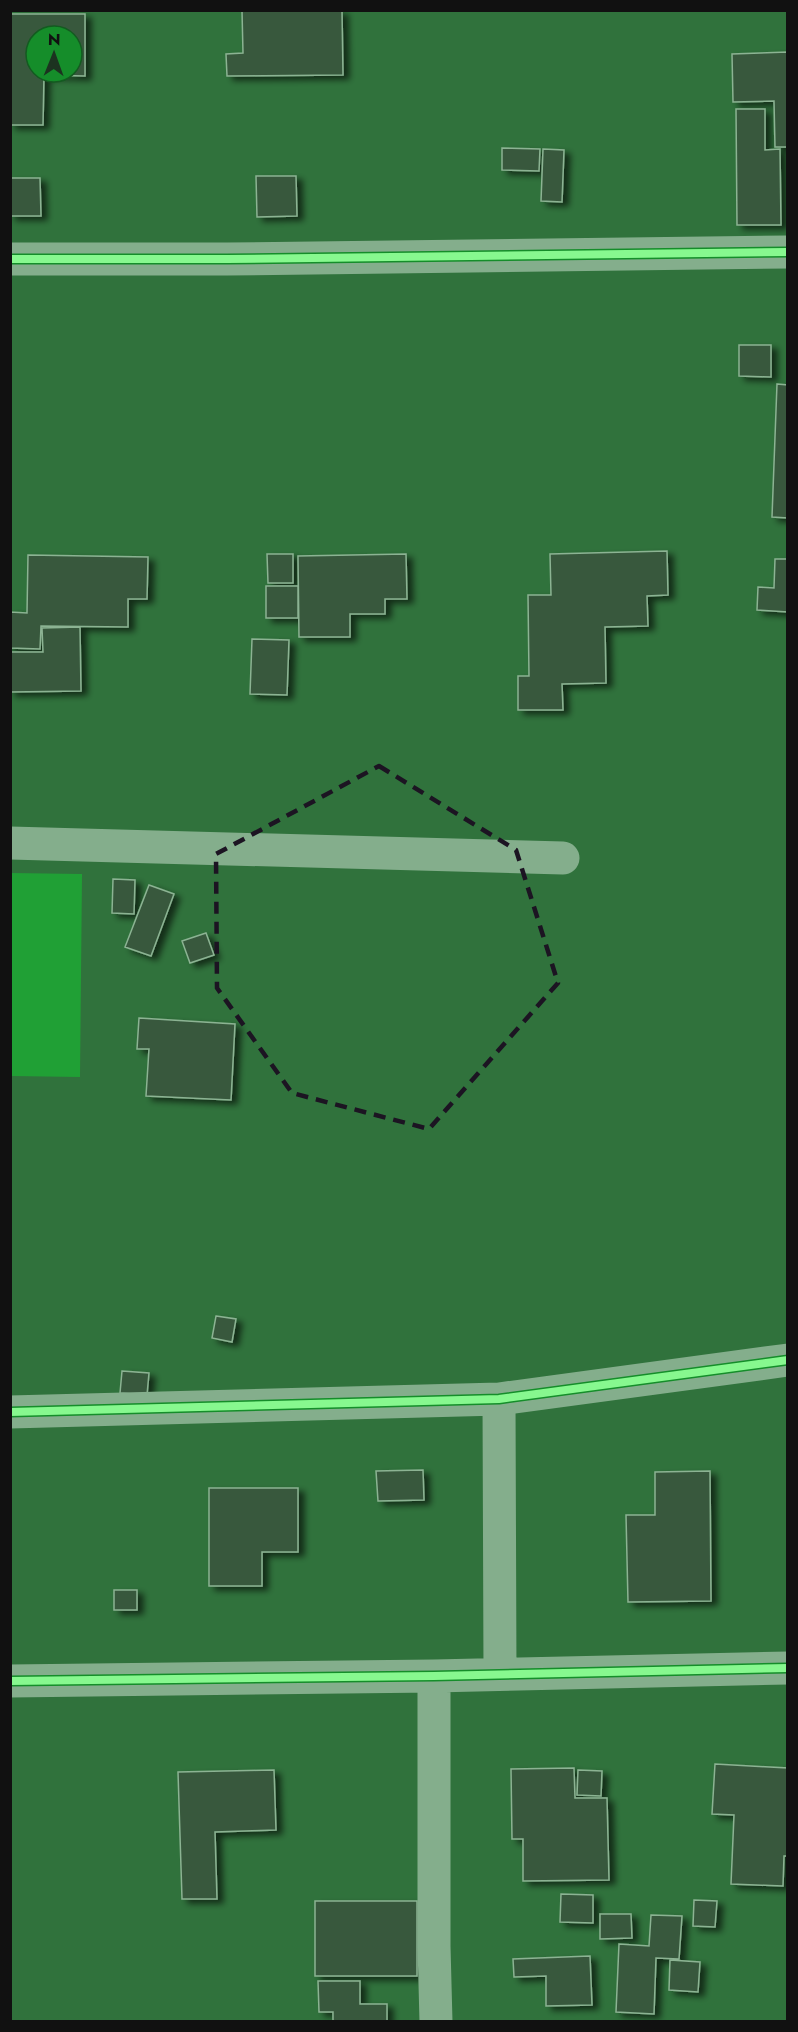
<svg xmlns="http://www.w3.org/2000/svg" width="798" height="2032" font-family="Jost,sans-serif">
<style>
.pitch{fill:#20a035}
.building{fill:#37593d;stroke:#8cb393;stroke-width:1.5;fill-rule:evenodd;filter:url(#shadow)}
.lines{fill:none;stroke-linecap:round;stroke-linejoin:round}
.minor{stroke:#84ae8c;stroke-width:33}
.cycleway-casing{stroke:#158d2a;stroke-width:11}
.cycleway{stroke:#87f88f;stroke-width:8}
.marked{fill:none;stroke:#1c1422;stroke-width:4.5;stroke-dasharray:12 8;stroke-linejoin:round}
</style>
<defs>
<filter id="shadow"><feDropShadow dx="6" dy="4" stdDeviation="3" flood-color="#0009"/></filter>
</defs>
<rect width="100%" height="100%" fill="#30723c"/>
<path class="pitch" d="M 11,873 L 82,874 L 80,1077 L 11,1076 Z"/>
<path class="building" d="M 242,11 L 342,11 L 343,75 L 227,76 L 226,54 L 243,53 Z
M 10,14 L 85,14 L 85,76 L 44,75 L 43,125 L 10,125 ZM 36,36 L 72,36 L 72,72 L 36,72 Z
M 788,52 L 788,147 L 775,147 L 774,101 L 733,102 L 732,54 Z
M 736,109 L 765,109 L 765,150 L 780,149 L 781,225 L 737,225 Z
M 502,148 L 540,149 L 539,171 L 502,170 Z
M 543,149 L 564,150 L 562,202 L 541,201 Z
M 256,176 L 296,176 L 297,216 L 257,217 Z
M 10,178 L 40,178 L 41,216 L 10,216 Z
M 739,345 L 771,345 L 771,377 L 739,376 Z
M 777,384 L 788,385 L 788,518 L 772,517 Z
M 667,551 L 668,595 L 647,596 L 648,626 L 605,627 L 606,683 L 562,684 L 563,710 L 518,710 L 518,676 L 529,676 L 528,595 L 551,595 L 550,554 Z
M 267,554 L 293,554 L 293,583 L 268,583 Z
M 406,554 L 407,599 L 385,599 L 385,614 L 350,614 L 350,637 L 299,637 L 298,556 Z
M 28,555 L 148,557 L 147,599 L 128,599 L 128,627 L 41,626 L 40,649 L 10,648 L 10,612 L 27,613 Z
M 775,559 L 788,559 L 788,612 L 757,610 L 758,587 L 774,588 Z
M 266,586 L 298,586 L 298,618 L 266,618 Z
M 80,627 L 81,691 L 10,692 L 10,652 L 43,652 L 42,628 Z
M 252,639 L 289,640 L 287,695 L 250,694 Z
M 113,879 L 135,880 L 134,914 L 112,913 Z
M 149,885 L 174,894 L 151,956 L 125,947 Z
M 206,933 L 214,955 L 190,963 L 182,941 Z
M 139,1018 L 235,1024 L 231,1100 L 146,1096 L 149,1049 L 137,1049 Z
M 216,1316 L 236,1319 L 232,1342 L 212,1338 Z
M 122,1371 L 149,1373 L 147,1395 L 120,1393 Z
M 423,1470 L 424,1500 L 378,1501 L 376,1471 Z
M 710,1471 L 711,1601 L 628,1602 L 626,1515 L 655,1515 L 655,1472 Z
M 209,1488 L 298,1488 L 298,1552 L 262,1552 L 262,1586 L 209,1586 Z
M 114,1590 L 137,1590 L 137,1610 L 114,1610 Z
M 715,1764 L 788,1768 L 788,1856 L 784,1856 L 783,1886 L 731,1884 L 734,1815 L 712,1814 Z
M 574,1768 L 575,1798 L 607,1798 L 609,1880 L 523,1881 L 523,1839 L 512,1839 L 511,1769 Z
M 274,1770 L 276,1830 L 215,1832 L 217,1899 L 182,1899 L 178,1772 Z
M 578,1770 L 602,1771 L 601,1796 L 577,1795 Z
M 561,1894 L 593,1895 L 593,1923 L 560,1922 Z
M 694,1900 L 717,1901 L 715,1927 L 693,1926 Z
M 315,1901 L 417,1901 L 417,1976 L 315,1976 Z
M 600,1914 L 631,1914 L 632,1938 L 600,1939 Z
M 651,1915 L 682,1916 L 679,1959 L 656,1958 L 654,2014 L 616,2012 L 619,1944 L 649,1946 Z
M 590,1956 L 592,2005 L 546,2006 L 546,1976 L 514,1977 L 513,1959 Z
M 670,1960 L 700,1962 L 698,1992 L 669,1990 Z
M 318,1981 L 360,1981 L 360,2004 L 387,2004 L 387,2022 L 333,2022 L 333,2012 L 319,2012 Z"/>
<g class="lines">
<path class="minor" d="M 10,259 L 227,259 L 788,252
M 10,843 L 563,858
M 499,1399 L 500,1674
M 10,1412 L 499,1399 L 788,1360
M 434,1676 L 434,1946 L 436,2022
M 10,1681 L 434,1676 L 788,1668"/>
<g class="cycleway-casing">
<path id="cycleway" d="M 10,259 L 227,259 L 788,252
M 10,1412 L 499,1399 L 788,1360
M 10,1681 L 434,1676 L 788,1668"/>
</g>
<use href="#cycleway" class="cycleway"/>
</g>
<path class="marked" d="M 379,766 L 516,850 L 558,983 L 429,1129 L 292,1093 L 217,988 L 216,854 Z"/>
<rect width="798" height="2032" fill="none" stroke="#111111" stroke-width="24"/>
<g transform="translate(54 54) rotate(1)"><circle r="28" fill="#158d2a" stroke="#135b20" stroke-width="1.5"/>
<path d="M0-4.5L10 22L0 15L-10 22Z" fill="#1c3320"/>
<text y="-9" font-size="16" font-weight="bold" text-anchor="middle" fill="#111111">N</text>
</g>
</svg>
